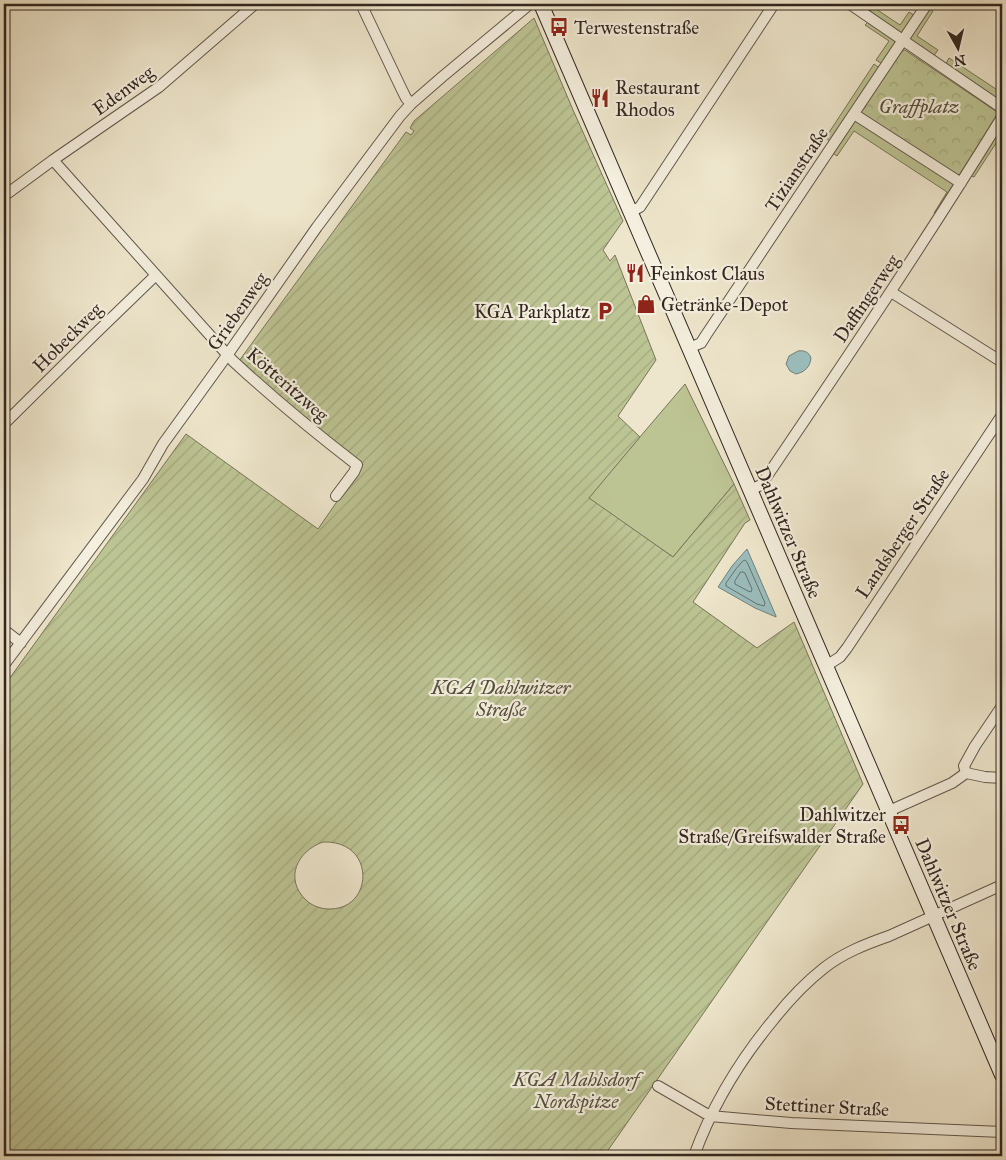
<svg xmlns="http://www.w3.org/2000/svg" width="1006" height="1160" font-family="'IM FELL Great Primer',serif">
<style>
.grass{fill:#bdc494;stroke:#78755a}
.forest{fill:url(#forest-crowns);stroke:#78755a}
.garden{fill:url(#garden-furrows);stroke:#78755a;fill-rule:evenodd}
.water{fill:#9bbebe;stroke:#71817f}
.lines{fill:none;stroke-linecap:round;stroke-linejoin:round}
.shore{stroke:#66726f;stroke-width:1}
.street-casing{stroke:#61564b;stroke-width:12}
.secondary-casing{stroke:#322620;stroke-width:16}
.street{stroke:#f4efde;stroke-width:10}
.secondary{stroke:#f4efde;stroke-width:14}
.labels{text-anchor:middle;stroke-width:4.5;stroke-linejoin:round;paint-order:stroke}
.poi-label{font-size:19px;fill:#322620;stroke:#f4efde;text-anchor:start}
.street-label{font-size:19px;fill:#322620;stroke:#f4efde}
.park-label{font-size:19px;font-style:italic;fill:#554e3d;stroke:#f4efde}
</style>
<defs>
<pattern id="forest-crowns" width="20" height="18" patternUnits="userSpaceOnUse" patternTransform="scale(1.25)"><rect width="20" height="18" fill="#bdc494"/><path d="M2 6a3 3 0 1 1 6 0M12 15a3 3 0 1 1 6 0" fill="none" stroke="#a3a87f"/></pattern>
<pattern id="garden-furrows" width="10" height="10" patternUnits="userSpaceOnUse" patternTransform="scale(1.25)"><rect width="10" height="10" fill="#bdc494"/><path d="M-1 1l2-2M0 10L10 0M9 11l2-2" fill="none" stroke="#a3a87f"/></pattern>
</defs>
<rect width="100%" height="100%" fill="#eee6cc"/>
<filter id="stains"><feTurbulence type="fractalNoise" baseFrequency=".004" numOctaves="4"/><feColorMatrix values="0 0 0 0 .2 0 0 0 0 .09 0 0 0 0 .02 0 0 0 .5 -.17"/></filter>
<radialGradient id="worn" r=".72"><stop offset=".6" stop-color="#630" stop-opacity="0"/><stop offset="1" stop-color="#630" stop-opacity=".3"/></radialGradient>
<path class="grass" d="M 873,7 L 900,25 L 909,12 L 915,16 L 903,33 L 899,34 L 868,14 Z
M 927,8 L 933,11 L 917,36 L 938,50 L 933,57 L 909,40 Z
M 869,21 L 894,39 L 895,43 L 884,65 L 876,60 L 889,41 L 865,25 Z
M 949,58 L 1002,93 L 1002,103 L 945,65 Z
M 874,64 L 881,69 L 831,142 L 826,138 L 828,134 Z
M 858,120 L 956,185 L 937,214 L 934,213 L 947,192 L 854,131 L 837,156 L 831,152 L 852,122 Z
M 1002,124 L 1002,134 L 974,177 L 969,175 Z
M 685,384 L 734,484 L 673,557 L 588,498 Z"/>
<path class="forest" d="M 900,50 L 905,50 L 1000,114 L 960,177 L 862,115 L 861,110 Z"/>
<path class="garden" d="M 534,18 L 573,110 L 623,221 L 603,250 L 610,261 L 615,255 L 656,360 L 618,416 L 640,437 L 589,498 L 673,557 L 734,484 L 750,520 L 745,523 L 693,602 L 757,648 L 794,622 L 863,784 L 604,1156 L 4,1156 L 4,686 L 186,434 L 318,529 L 363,464 L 321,433 L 239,361 L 406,132 L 411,135 L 414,131 L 410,128 L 414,121 ZM 323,842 C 376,840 374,909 330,909 C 321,909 312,906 306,900 C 284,879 297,851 323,842 Z"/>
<path class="water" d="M 798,351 C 804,350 809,352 811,358 C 810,367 805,372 796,374 L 790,371 L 786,364 L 789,356 Z
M 747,549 L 776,616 L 776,617 L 755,608 L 718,587 L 732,566 Z"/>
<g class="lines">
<path class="shore" d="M 743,561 L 745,560 L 747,562 L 765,603 L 764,606 L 757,604 L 726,586 L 726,583 L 736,569 Z
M 741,572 L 743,572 L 745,573 L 752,589 L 751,592 L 748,591 L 735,584 L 735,581 Z"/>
<g class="street-casing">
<path id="street" d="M 361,4 L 402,90 L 406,98 L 411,104
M 850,4 L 1002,108
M 854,114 L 961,183
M 53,160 L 233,361 C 273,398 314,432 357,465 L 354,472 L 336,496
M 4,196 L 53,160 L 159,87 L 255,4
M 631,212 L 640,207 L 774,4
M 891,292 L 1002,362
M 689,348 L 701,343 L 706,335 L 927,4
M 4,424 L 96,333 L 156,275
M 750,490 L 761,485 C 843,364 925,242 1002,117
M 4,630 L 21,643
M 4,665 L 143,479 L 163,444 L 228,354 L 317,227 L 400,116 L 411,104 L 442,77 L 530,4
M 826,666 L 840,657 L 847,648 L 1002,415
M 966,773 L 964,766 L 975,746 L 1002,706
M 889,811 L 952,783 L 966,773 L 985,777 L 1002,778
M 658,1086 L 710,1116 L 791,1123 L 1002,1132
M 694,1156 C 712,1106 740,1060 774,1019 C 789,1000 805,983 824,968 C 843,953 866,944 889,936 L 1002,885"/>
</g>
<g class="secondary-casing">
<path id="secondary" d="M 541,4 L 1002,1075"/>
</g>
<use href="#street" class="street"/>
<use href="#secondary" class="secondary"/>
</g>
<defs>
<g id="bus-bare" transform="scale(1.5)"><path d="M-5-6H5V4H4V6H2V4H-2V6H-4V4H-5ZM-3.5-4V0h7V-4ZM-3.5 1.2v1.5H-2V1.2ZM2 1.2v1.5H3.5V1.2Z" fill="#8f2418" stroke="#f4efde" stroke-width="2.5" paint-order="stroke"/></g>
<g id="restaurant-bare" transform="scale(1.5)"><path d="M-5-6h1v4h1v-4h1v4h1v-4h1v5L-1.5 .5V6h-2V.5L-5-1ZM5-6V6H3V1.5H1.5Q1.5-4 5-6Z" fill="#8f2418" stroke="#f4efde" stroke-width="2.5" paint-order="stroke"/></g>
<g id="shop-bare" transform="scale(1.5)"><path d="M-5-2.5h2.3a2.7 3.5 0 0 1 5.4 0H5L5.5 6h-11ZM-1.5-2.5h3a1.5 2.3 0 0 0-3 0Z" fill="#8f2418" stroke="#f4efde" stroke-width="2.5" paint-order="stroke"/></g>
<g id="parking-bare" transform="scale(1.5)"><path d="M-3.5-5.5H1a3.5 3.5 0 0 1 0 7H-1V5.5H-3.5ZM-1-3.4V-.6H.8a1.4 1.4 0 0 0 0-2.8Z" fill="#8f2418" stroke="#f4efde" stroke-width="2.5" paint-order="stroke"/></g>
</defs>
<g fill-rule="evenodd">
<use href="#bus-bare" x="559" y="27"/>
<use href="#restaurant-bare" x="600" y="98"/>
<use href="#restaurant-bare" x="635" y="273"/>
<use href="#shop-bare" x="646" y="304"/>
<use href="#parking-bare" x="605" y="311"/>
<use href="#bus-bare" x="901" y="825"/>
</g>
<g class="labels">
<g class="poi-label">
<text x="574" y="34">Terwestenstraße</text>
<text x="615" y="94">Restaurant<tspan x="615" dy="22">Rhodos</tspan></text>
<text x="650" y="280">Feinkost Claus</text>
<text x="661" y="311">Getränke-Depot</text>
<text x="590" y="318" text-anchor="end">KGA Parkplatz</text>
<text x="886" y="821" text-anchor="end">Dahlwitzer<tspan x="886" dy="22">Straße/Greifswalder Straße</tspan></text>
</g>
<g class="street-label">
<text transform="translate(123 90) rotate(-36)" y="7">Edenweg</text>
<text transform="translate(796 169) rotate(-56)" y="7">Tizianstraße</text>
<text transform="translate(866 298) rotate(-56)" y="7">Daffingerweg</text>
<text transform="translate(237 311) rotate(-55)" y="7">Griebenweg</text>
<text transform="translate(67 337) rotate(-45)" y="7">Hobeckweg</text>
<text transform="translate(288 384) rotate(41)" y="7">Kötteritzweg</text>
<text transform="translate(789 532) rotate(67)" y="7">Dahlwitzer Straße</text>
<text transform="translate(902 533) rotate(-56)" y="7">Landsberger Straße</text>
<text transform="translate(949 904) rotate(67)" y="7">Dahlwitzer Straße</text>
<text transform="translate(827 1106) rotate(3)" y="7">Stettiner Straße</text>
</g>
<g class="park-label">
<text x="919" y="113">Graffplatz</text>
<text x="501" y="694">KGA Dahlwitzer<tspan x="501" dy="22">Straße</tspan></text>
<text x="576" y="1086">KGA Mahlsdorf<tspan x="576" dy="22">Nordspitze</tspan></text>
</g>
</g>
<rect width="1006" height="1160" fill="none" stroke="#eee6cc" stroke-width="20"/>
<rect x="5" y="5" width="996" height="1150" fill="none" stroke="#322620" stroke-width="2.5"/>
<rect x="10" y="10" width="986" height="1140" fill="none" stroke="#322620"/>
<g transform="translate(958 48) rotate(172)" stroke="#f4efde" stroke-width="4" paint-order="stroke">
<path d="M0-4L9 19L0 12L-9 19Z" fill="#322620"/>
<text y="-8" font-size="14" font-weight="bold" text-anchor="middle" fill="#322620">N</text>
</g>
<rect width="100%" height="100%" filter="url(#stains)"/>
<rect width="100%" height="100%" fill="url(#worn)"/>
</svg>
